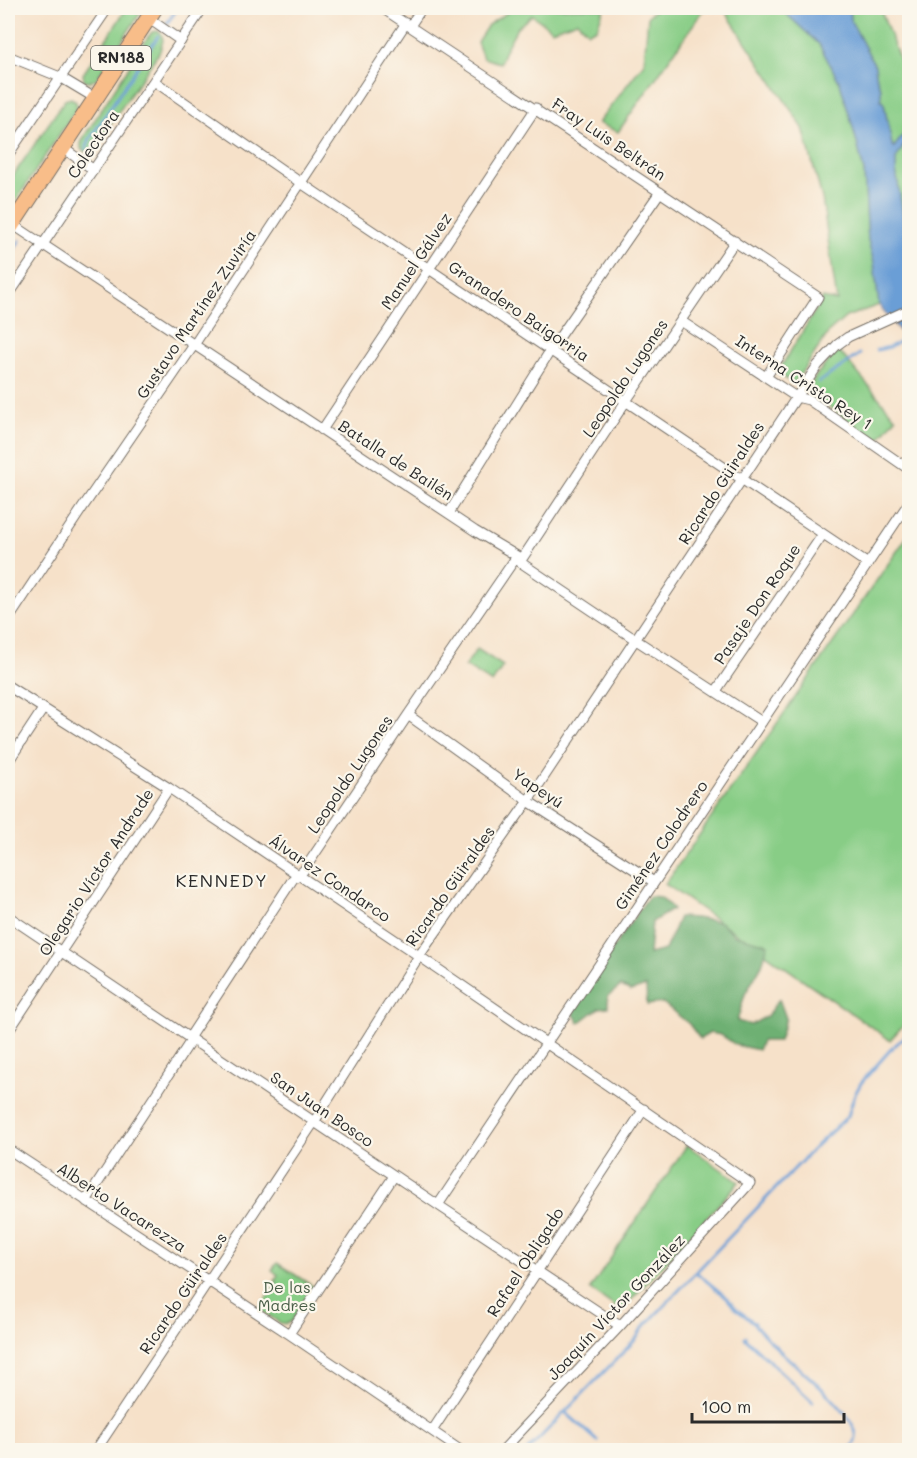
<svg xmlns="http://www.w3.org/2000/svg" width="917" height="1458" font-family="Mali,sans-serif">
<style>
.green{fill:#88cd86;stroke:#5a7c58;stroke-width:1.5}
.forest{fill:#6eb073;stroke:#4c6e4f;stroke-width:1.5}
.water{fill:#6b9ed6;stroke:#4b6480;stroke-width:1.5}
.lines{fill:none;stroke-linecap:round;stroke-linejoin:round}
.stream{stroke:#6b9ed6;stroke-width:3}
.minor-casing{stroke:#726b62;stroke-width:11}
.trunk-casing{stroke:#726b62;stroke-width:17}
.minor{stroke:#fff;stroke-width:9}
.trunk{stroke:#f8bd89;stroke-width:15}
.labels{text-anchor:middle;stroke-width:4.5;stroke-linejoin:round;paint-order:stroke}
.shield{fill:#fbf7ec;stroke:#696865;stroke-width:1.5}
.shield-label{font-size:15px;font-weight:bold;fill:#2b2b2b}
.street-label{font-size:16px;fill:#2b2b2b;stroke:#fbf7ec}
.park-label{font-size:16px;fill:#475c46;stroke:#fbf7ec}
.neighbourhood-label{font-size:18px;letter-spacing:1.5px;fill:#2b2b2b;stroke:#fbf7ec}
</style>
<rect width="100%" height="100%" fill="#fbf7ec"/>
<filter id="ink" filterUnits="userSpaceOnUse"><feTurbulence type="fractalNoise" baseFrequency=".0167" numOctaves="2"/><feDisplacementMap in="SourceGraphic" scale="12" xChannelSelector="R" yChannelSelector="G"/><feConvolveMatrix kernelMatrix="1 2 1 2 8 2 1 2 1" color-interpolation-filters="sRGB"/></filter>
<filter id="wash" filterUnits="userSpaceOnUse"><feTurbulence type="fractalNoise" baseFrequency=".008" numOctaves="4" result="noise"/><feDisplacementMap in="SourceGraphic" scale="24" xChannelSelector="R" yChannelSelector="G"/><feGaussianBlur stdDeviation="1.35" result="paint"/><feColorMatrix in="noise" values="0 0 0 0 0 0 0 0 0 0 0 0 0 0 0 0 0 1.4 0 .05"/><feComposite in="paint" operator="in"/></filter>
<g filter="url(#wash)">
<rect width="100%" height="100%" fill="#f6e1c9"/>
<path class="green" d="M 127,8 L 144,8 L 96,79 L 90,82 L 84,80 L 83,74 Z
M 514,8 L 604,8 L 597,28 L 588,32 L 577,21 L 552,30 L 532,15 L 517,28 L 505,50 L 500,63 L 483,58 L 477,42 L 488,25 Z
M 657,8 L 705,8 L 618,132 L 598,123 L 644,63 L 648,16 Z
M 723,8 L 780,8 L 819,44 L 840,83 L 854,131 L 864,172 L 868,240 L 874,262 L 879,305 L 846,317 L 829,332 L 794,384 L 777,373 L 823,298 L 837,301 L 822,198 L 803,128 Z
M 850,8 L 880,8 L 909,85 L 910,292 L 908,292 L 908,248 L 896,171 L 896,159 L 908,138 L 894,147 L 892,145 L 884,104 L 881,100 L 881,89 L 877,79 L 875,66 L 851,21 Z
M 158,31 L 161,33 L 163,40 L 160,51 L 103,135 C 98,142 94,151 85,152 L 81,149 L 81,143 L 85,135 L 148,37 L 152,32 Z
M 71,98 C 76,101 78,103 76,109 L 8,213 L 8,183 L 65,100 Z
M 839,351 L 896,418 L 877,441 L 814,396 C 812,392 810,390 811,386 C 813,375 831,359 839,351 Z
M 909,534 L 909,1019 L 890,1040 L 665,884 Z
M 477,649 L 503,666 L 492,683 L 465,666 Z
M 687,1145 L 739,1182 L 621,1311 L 590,1289 Z
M 277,1263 L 314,1287 L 292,1321 L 286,1324 L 280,1323 L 259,1309 L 277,1282 L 275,1280 L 278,1275 L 272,1270 Z"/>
<path class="forest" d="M 649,896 L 661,897 L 673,909 L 652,922 L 649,954 L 665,950 L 679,917 L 696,918 L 720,922 L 735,935 L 768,944 L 762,965 L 745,994 L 737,1021 L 751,1025 L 767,1016 L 779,999 L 786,1018 L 779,1041 L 762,1041 L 758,1050 L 736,1045 L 721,1035 L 710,1033 L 700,1039 L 689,1024 L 663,1003 L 647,1005 L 646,986 L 631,991 L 621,986 L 608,996 L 608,1007 L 599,1008 L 579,1023 L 573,1013 L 582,993 Z"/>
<path class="water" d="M 780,8 L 850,8 L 851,21 L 875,66 L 877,79 L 881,89 L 881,100 L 884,104 L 892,145 L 894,147 L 903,135 L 908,138 L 896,159 L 896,170 L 908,248 L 909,343 L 879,305 L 874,263 L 868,240 L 864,171 L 854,131 L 840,83 L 819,44 Z"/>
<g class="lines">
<path class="stream" d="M 167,23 L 178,8
M 86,149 L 89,140 L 158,36
M 8,260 L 20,240
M 877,350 L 890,347 L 910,336
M 819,382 L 860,354
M 697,1273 L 727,1298 L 736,1309 L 755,1323 L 755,1325 C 762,1333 770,1341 778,1349 C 797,1368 851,1408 856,1434 C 857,1440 854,1445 850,1450
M 746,1337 L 745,1338 L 813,1402
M 565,1412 L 598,1441
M 528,1450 L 636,1339 L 643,1328 L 818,1144 L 848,1116 L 854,1096 L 861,1083 L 891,1049 L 910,1032"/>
</g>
</g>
<g filter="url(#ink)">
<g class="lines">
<g class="minor-casing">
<path id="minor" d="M 382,8 L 818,297 L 766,377
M 148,18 L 181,41
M 410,26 L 422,8
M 8,56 L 60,77 L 95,98
M 154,81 L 301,183 L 868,564
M 63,148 L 94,170
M 8,155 L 108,8
M 12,224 L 475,531 L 517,556 L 520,562 L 636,640 L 762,722
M 8,296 L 203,8
M 681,321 L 796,397 L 809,400 L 910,470
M 322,430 L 536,108
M 449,513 L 550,351 L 660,192
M 520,562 L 626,401 L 735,241
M 8,620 L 83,507 L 194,345 L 406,23
M 8,686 L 169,788 L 419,956 L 750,1183 L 620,1326 L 503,1450
M 716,691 L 823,534
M 408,715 L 528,801 L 654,882
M 8,762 L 43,709
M 8,916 L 438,1205 L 620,1326
M 8,1032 L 169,788
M 189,1038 L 293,879 L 304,870 L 408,715 L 517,556
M 8,1149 L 289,1334 L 460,1450
M 86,1201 L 192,1039
M 438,1205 L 910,501
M 289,1334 L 394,1176
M 432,1431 L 644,1109
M 96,1450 L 314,1122 L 419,956 L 528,801 L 818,365 L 837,345 L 848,337 L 910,309"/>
</g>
<g class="trunk-casing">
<path id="trunk" d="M 8,231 L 155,8"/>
</g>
<use href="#minor" class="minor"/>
<use href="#trunk" class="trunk"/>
</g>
</g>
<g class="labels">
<rect class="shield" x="91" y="46" width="60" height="24" rx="4.5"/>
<g class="shield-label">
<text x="121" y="63">RN188</text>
</g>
<g class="street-label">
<text transform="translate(609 139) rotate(34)" y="6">Fray Luis Beltrán</text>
<text transform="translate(93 144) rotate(-56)" y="6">Colectora</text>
<text transform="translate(416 261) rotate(-56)" y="6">Manuel Gálvez</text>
<text transform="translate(519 311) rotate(34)" y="6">Granadero Baigorria</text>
<text transform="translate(196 314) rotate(-56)" y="6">Gustavo Martínez Zuviría</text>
<text transform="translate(625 378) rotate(-56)" y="6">Leopoldo Lugones</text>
<text transform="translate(804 382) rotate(33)" y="6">Interna Cristo Rey 1</text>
<text transform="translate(396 460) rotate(33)" y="6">Batalla de Bailén</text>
<text transform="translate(721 483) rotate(-57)" y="6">Ricardo Güiraldes</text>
<text transform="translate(757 604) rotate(-56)" y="6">Pasaje Don Roque</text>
<text transform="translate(350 774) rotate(-56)" y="6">Leopoldo Lugones</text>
<text transform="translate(538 788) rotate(34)" y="6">Yapeyú</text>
<text transform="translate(661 845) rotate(-56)" y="6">Giménez Colodrero</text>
<text transform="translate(96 872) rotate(-57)" y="6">Olegario Víctor Andrade</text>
<text transform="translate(330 878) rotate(34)" y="6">Álvarez Condarco</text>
<text transform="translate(450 886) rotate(-55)" y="6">Ricardo Güiraldes</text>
<text transform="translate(322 1109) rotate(34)" y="6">San Juan Bosco</text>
<text transform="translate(122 1207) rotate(33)" y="6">Alberto Vacarezza</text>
<text transform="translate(525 1262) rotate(-57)" y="6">Rafael Obligado</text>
<text transform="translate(183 1293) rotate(-56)" y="6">Ricardo Güiraldes</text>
<text transform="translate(616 1307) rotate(-47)" y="6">Joaquín Víctor González</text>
</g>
<g class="park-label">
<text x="287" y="1293">De las<tspan x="287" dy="18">Madres</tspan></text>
</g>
<g class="neighbourhood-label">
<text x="222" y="887">KENNEDY</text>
</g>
</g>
<rect width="917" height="1458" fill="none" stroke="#fbf7ec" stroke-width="30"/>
<path d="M692 1413v9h152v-9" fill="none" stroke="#2b2b2b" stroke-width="3"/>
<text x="701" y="1413" font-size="18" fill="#2b2b2b" stroke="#fbf7ec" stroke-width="4.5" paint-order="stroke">100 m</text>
</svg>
